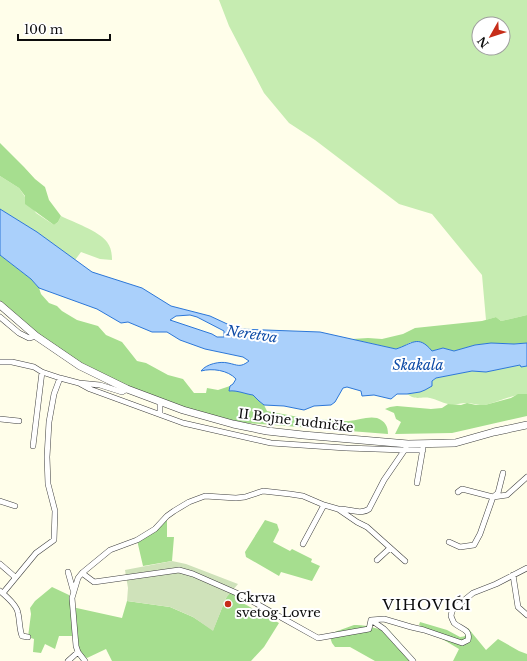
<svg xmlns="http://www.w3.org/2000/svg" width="527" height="661" font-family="'Libre Baskerville',serif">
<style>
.green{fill:#c6ecb1;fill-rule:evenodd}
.forest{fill:#a6de8f}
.cemetery{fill:#cfe2ba}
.water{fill:#aad0fb;stroke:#2c77d8;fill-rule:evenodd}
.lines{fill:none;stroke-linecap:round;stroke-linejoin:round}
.minor-casing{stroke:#3f3f3f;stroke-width:6}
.tertiary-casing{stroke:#3f3f3f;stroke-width:8}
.minor{stroke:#fff;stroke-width:5}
.tertiary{stroke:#fff;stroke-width:7}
.poi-dot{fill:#c62d19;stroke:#fff;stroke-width:1.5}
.labels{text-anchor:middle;stroke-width:4;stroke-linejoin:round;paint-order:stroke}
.street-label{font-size:13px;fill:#0c0c0c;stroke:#fff}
.poi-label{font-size:13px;fill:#0c0c0c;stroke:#fff;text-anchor:start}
.water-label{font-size:14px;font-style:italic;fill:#0c4aa6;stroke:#fff}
.quarter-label{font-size:15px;letter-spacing:1px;fill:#0c0c0c;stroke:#fff}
</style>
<rect width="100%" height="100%" fill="#fffeea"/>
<path class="green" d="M 219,0 L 527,0 L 527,315 L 501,321 L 496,317 L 486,320 L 482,275 L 432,214 L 399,204 L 315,140 L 289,123 L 264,93 L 229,26 ZM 479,24 L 503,24 L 503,48 L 479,48 Z
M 0,176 L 19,188 L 36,213 L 54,225 L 58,222 L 61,216 C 73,222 99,231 107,242 C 111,247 112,254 112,260 L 100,259 L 81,252 L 75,260 L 37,232 L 0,209 Z
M 520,365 L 521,367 L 527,366 L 527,394 C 513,394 499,402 485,405 C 478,406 473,403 466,403 C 460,403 454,406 448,404 C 442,403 436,399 430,398 C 420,396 417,401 407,394 L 420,392 L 436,378 L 472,371 L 486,372 Z"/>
<path class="forest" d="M 0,143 L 24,167 L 35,179 L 45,187 L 49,200 L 61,216 L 58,222 L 54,225 L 25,204 L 25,196 L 19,188 L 0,176 Z
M 0,255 L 31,279 L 39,288 L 41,294 L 49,303 L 57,306 L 62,311 L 77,320 L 98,326 L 106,335 L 122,342 L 137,361 L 146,363 L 168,375 L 183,379 L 194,393 L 206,393 L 207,388 L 218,390 L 230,386 L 229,391 C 237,390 245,394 253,395 L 259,401 L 264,405 L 267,411 C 288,415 309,420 331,420 C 337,421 343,421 349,421 C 358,420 368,416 377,418 C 385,421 388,426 388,434 L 234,422 L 183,410 L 80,366 L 0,305 Z
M 527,315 L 527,343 L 514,344 L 491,343 L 475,345 L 454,351 L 443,348 L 432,351 L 411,342 L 404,346 L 396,349 L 352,339 L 368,338 L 382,339 L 403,334 L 415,328 L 482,321 L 496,317 L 501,321 Z
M 518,394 L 527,394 L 527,416 L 452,433 L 395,434 L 401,422 L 396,419 L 394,413 L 385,409 L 390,407 L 397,406 L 431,409 L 442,408 L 448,404 L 461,405 L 467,403 L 476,405 L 485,405 L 511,398 Z
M 167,516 L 167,537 L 174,537 L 172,561 L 143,566 L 137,540 Z
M 265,520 L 277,524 L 279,530 L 273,542 L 290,551 L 292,549 L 312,559 L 311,562 L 320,566 L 312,581 L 281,572 L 279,576 L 246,557 L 245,552 Z
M 52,587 L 69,595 L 71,607 L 72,607 L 122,618 L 127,601 L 170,607 L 193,617 L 213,630 L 226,598 L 231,590 L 239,601 L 279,623 L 264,647 L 251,661 L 112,661 L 106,649 L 87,658 L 78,652 L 75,636 L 59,636 L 55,649 L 45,644 L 41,653 L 33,652 L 34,639 L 28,637 L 31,614 L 30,608 L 35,601 Z
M 420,622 L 447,630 L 460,637 C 466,637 468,634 468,628 L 486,650 L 498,639 L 519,651 L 527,654 L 527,661 L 453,661 L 459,649 L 419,625 Z
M 354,625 C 366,624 377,630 389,630 L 416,661 L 375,661 L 350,647 L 335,647 L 332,643 L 329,634 Z"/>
<path class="cemetery" d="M 172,561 L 186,564 L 238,584 L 226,598 L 213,631 L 193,617 L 170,607 L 127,601 L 128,588 L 125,570 Z"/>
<path class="water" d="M 0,209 L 37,232 L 92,272 L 142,288 L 171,306 L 210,316 L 238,329 L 320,332 L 396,349 C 412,344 418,334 432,351 L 443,348 L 454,351 L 475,345 L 491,343 L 514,344 L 527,343 L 527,366 L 521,367 L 520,365 L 486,372 L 472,371 L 436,378 L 432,381 L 432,386 L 425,390 L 420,392 L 407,394 L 397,394 L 391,399 L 374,395 L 362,396 L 361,391 L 347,387 L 343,388 L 335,402 L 331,405 L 314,406 L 304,410 L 284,406 L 264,405 L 259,401 L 253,395 C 245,394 237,390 229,391 L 230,386 L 233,384 L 236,379 C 228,370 212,368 201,371 C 206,364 220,361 228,363 C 238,365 240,368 249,361 L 243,357 L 205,349 L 180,340 L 167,332 L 152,332 L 128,322 L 121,323 L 97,309 L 39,288 L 31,279 L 0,255 ZM 190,315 L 197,317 L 224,331 L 224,337 L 217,337 L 212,334 L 170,320 L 176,316 Z"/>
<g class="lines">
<g class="minor-casing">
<path id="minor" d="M 0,317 L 19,333 L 29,338 L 36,336
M 0,362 L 12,362 L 34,367 L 42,372 L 60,378 L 79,383 L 100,385 L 122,392 L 127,389
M 79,383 L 90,389 L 183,423 L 271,443 L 346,448 L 404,450 L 423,450
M 160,414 L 160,405 L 161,402
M 0,419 L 19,421
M 33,446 L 42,372
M 417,483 L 423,448
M 458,492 L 462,489 L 493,497 L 507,495 L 527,477
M 0,501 L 15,506
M 340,509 C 349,509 361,515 369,509 L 384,480 L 406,448
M 449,542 L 460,547 L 474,545 L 480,534 L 493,497 L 498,493 L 503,473
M 303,544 L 324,505
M 377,560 L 390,548
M 0,564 L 15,577
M 68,572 L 73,590
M 82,573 L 94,582 L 179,570 L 193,574 L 241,595 L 318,638 L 369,629 L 371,620
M 513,575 L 518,607 L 527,615
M 0,591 C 6,596 17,605 18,613 C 20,621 19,628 22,636 L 28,637
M 3,593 L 36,553 L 54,540 L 55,511 L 48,484 L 47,457 L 49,422 L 54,394 L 60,378
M 68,661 L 78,652
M 85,661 L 78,652 L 76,646 L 72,598 L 78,578 L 82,573 L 110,550 L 137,540 L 155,529 L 167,516 L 174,511 L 189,502 L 205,496 L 236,498 L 245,497 L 263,491 L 290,494 L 303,496 L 324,505 L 338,509 L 357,522 L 367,527 L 405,561
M 413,661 L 384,629 L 371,620 L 384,619 L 411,627 L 424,630 L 462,643 L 468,640 C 471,629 460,629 454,623 C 453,621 452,619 451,616 L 452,611 L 457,606 L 473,593 L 496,584 L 527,568"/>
</g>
<g class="tertiary-casing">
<path id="tertiary" d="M 0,305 L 36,336 L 80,366 L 127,389 L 183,410 L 233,424 L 267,431 L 303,435 L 408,444 L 455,443 L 494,432 L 527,425"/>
</g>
<use href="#minor" class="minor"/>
<use href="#tertiary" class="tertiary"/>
</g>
<circle class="poi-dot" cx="228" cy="604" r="4"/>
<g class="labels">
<g class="street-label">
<text transform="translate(296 420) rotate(7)" y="5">II Bojne rudničke</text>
</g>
<g class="poi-label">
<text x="236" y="602">Ckrva<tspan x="236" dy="15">svetog Lovre</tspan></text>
</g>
<g class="water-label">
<text transform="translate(252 334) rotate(8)" y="5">Neretva</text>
<text x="418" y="370">Skakala</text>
</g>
<g class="quarter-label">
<text x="427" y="610">VIHOVIĆI</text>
</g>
</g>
<g transform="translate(491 36) rotate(231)"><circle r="19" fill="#ffffff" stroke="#9e9e9e"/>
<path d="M0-3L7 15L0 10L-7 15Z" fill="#c62d19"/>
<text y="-6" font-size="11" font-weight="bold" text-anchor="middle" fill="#0c0c0c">N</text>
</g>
<path d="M18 34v6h92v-6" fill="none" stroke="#0c0c0c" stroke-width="2"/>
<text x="24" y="34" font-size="12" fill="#0c0c0c" stroke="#ffffff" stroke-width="3" paint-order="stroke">100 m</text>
</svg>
